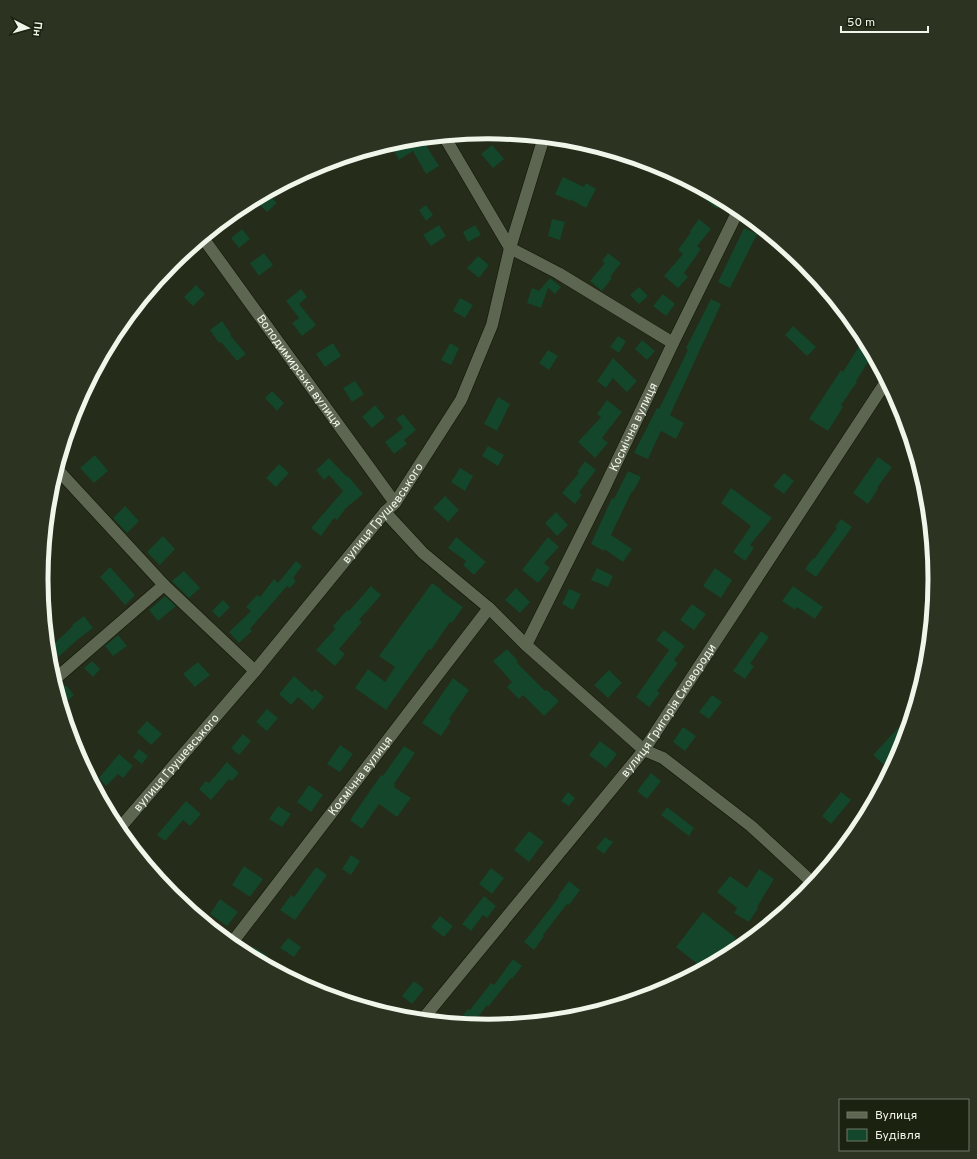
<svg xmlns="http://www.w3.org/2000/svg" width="977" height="1159" font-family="Overpass,sans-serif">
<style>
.building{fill:#13462a}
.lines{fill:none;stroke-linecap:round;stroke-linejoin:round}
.minor-casing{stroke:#0e1404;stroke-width:13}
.minor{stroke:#5d6651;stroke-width:12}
.labels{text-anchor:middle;stroke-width:3;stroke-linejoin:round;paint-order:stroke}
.street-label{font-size:12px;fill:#f1f6ea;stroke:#1b2210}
.rim{fill:none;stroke:#f1f6ea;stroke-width:5}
</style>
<rect width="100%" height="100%" fill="#252c19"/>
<path class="building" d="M 413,139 L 422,139 L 439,166 L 426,174 L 413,151 L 399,160 L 394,151 Z
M 492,145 L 504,159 L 493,168 L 481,154 Z
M 563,177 L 584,187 L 586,183 L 596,189 L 586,208 L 570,199 L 570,201 L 555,194 Z
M 694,184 L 716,196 L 724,200 L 717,209 L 691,188 Z
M 268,194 L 277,203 L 267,212 L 258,203 Z
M 426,205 L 433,215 L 426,221 L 419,210 Z
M 552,219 L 565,222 L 560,240 L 548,236 Z
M 699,219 L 711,229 L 697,246 L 701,249 L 684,273 L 688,277 L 678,288 L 664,276 L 683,254 L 678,250 L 691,232 L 690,231 Z
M 439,225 L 446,236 L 431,246 L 423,235 Z
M 475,225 L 481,235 L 468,242 L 463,232 Z
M 744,228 L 757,234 L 730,288 L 718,282 Z
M 242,229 L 250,239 L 239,248 L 231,238 Z
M 264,253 L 273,265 L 259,276 L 250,263 Z
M 608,253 L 621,263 L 610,277 L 612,278 L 602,291 L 590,281 L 605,263 L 602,261 Z
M 478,256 L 489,265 L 479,278 L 467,268 Z
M 550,278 L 561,287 L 555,294 L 548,288 L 541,308 L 527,303 L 532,288 L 539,291 Z
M 196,285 L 205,294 L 193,306 L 184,297 Z
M 639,287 L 648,296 L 639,304 L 630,295 Z
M 301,289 L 307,297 L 299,304 L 316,325 L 302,336 L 292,323 L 299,318 L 286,301 Z
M 663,294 L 675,304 L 666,316 L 653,306 Z
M 460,298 L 473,305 L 465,318 L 453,311 Z
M 711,299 L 721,304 L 670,415 L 684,423 L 676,439 L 661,431 L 648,459 L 634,453 L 657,408 L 659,409 L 688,350 L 686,348 Z
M 222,321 L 231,334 L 230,335 L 246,354 L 237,361 L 221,342 L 219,343 L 210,330 Z
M 793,326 L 816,347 L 807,356 L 785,335 Z
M 618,336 L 626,341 L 619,353 L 610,347 Z
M 864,338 L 873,354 L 856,381 L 857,382 L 841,405 L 843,407 L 828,431 L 809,419 L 841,370 L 843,372 Z
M 642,340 L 655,351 L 647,360 L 635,349 Z
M 333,343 L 341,356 L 325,367 L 316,354 Z
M 450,343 L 459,348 L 451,365 L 441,360 Z
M 548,350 L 558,356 L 549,370 L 539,363 Z
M 613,358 L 637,381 L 627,392 L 613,378 L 606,388 L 597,381 Z
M 355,381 L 364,394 L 352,402 L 343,388 Z
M 272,391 L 284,403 L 277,411 L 265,398 Z
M 498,397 L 510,404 L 497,431 L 484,424 Z
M 607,400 L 622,412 L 602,438 L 608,443 L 595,458 L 578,442 L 601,417 L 597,414 Z
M 375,405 L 385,417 L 372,428 L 362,417 Z
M 403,414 L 416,430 L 404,440 L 407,444 L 394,454 L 385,442 L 403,428 L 396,419 Z
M 488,446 L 504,455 L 498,466 L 482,456 Z
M 95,455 L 108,471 L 94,483 L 80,468 Z
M 878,457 L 892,467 L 877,488 L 878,489 L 868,504 L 853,493 Z
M 329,458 L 347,477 L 348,476 L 363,494 L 346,508 L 337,520 L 334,518 L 321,536 L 311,528 L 343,491 L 329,475 L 324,480 L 316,470 Z
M 585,461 L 596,470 L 579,492 L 582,495 L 575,504 L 562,493 L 579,473 L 577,472 Z
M 279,464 L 289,473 L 276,487 L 266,478 Z
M 460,468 L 473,476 L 465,491 L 451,482 Z
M 628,471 L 641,477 L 633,492 L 632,491 L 611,535 L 632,549 L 623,562 L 604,549 L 604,551 L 591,544 L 612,498 L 614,499 Z
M 784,473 L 794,481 L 784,494 L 773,486 Z
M 731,488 L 772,518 L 750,545 L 754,548 L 745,561 L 733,552 L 751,526 L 721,503 Z
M 445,496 L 459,510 L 448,522 L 433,508 Z
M 125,506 L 139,521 L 127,533 L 113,518 Z
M 556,512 L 568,525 L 557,536 L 545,523 Z
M 841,519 L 852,527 L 816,577 L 805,569 L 813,558 L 814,559 L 837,528 L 835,527 Z
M 163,536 L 175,549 L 160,565 L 147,552 Z
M 456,537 L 486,562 L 474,575 L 463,565 L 466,561 L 448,548 Z
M 548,537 L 559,547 L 544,563 L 550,568 L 538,583 L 522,570 Z
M 296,561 L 302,566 L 293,578 L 296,581 L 290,588 L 287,586 L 250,629 L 252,631 L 239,643 L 229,632 L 251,611 L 246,607 L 257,595 L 260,597 L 274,579 L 278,583 Z
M 110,567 L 135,595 L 125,605 L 100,577 Z
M 597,568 L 613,576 L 608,587 L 591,580 Z
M 715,568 L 732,580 L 721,598 L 703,586 Z
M 184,571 L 200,588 L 189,598 L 172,581 Z
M 432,583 L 442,590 L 441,591 L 463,607 L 452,623 L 450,622 L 431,650 L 429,649 L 386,710 L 355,688 L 368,669 L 385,682 L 395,667 L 379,656 Z
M 371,586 L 381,595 L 359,620 L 362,622 L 339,649 L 345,654 L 335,666 L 316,650 L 335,629 L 333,626 L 347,610 L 349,611 Z
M 793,586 L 823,607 L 815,619 L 797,607 L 795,610 L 782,601 Z
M 516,588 L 530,602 L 520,613 L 505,600 Z
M 569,589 L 581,594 L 573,610 L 562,604 Z
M 165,596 L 176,606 L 158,621 L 149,610 Z
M 223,600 L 230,607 L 219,618 L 212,611 Z
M 692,604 L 706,614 L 694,630 L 680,620 Z
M 84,616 L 93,628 L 76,641 L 55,660 L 48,652 L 48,649 L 73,626 L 72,625 Z
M 664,630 L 685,646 L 674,660 L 678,663 L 657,691 L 660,693 L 649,707 L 636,697 L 669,650 L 656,640 Z
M 761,631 L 769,637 L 750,664 L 754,666 L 745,679 L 733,671 Z
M 118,635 L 127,646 L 113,656 L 105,646 Z
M 507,649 L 518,661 L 516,662 L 545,691 L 547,690 L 559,701 L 544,716 L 523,695 L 519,699 L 507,687 L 512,682 L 493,661 Z
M 92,661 L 100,669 L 93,677 L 84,668 Z
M 198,662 L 210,675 L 195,687 L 183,674 Z
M 609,670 L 622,683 L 608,698 L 594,685 Z
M 294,676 L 312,692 L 315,689 L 324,697 L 313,710 L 298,697 L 291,705 L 279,694 Z
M 453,678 L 469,690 L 449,719 L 451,721 L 441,736 L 422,723 Z
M 66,685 L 74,695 L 67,701 L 59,691 Z
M 712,695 L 722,702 L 709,719 L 699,712 Z
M 267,709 L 278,718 L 267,731 L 256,722 Z
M 914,711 L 902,751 L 891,771 L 873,755 Z
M 147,721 L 162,734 L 151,745 L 137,732 Z
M 683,727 L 696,736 L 685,751 L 673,742 Z
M 243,734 L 251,741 L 239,755 L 231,748 Z
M 600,741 L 617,754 L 606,768 L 589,755 Z
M 340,745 L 353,754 L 340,772 L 327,764 Z
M 404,746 L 415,753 L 394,784 L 395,785 L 394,787 L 411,798 L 397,817 L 379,804 L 362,829 L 350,820 L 381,775 L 383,776 Z
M 139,749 L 148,756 L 142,764 L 133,757 Z
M 119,754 L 133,766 L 123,778 L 118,774 L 106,786 L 99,778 Z
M 227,762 L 239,773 L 232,781 L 229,779 L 211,800 L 199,789 L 206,781 L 209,783 Z
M 651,773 L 661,781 L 647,799 L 637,791 Z
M 309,785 L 323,795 L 311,812 L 297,802 Z
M 568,792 L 575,798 L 569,806 L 561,801 Z
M 841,792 L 851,800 L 831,824 L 822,816 Z
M 186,801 L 201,814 L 190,826 L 183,820 L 165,841 L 157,835 Z
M 278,806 L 291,814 L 282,827 L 269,819 Z
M 667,807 L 694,828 L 689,836 L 661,815 Z
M 529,831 L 544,842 L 529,862 L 514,850 Z
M 605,837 L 613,842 L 604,854 L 596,848 Z
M 351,855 L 360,861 L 351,875 L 342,869 Z
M 244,866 L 263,879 L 250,897 L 232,885 Z
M 316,867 L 327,875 L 295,920 L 280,910 L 291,895 L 294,897 Z
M 491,868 L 504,878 L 492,894 L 479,884 Z
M 759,869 L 774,879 L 757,907 L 758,908 L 749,922 L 734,913 L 737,908 L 717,892 L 730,876 L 747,888 Z
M 569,881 L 580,890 L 569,905 L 567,904 L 543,935 L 544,936 L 534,950 L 524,942 L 559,897 L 558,896 Z
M 484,896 L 496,906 L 487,918 L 483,915 L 471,931 L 462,924 Z
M 220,899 L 238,912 L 227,926 L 210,914 Z
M 703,912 L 736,938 L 718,962 L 682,981 L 696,963 L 676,947 Z
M 440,916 L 453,926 L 444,937 L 431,927 Z
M 288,938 L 301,947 L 294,957 L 280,948 Z
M 254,947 L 268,956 L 263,964 L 248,956 Z
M 513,959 L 522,966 L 512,979 L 511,978 L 488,1007 L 487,1005 L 472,1025 L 456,1024 L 468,1009 L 470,1010 L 491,983 L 494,985 Z
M 414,981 L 424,989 L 412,1004 L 402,996 Z"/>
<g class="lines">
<g class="minor-casing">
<g id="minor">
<path d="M 444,136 L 510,248 L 558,273 L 673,343"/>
<path id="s1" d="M 203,238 L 395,503"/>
<path d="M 57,469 L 164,585 L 255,671"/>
<path d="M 385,512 L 423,553 L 489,608 L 526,645 L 644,750 L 663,758 L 751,826 L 814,884"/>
<path id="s2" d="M 526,645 L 603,491 L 673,343 L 739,209"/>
<path d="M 54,680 L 164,585"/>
<path id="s3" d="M 118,830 L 255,671 L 385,512 L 395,503 L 461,400 L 492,325 L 510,248 L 544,137"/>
<path id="s4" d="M 231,944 L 489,608"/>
<path id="s5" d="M 422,1020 L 644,750 L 887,380"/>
</g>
</g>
<use href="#minor" class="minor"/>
</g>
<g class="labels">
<g class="street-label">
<text dy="4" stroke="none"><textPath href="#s1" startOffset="164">Володимирська вулиця</textPath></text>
<text dy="4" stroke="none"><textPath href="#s2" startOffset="243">Космічна вулиця</textPath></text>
<text dy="4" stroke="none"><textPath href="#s3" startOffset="413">вулиця Грушевського</textPath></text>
<text dy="4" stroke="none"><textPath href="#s5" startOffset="396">вулиця Григорія Сковороди</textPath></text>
<text dy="4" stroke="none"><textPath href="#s3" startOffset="89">вулиця Грушевського</textPath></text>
<text dy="4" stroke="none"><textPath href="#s4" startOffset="212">Космічна вулиця</textPath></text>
</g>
</g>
<path d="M0 0H977V1159H0ZM48 579a440 440 0 1 1 880 0a440 440 0 1 1-880 0Z" fill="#2c3321" fill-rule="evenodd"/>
<path class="rim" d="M48 579a440 440 0 1 1 880 0a440 440 0 1 1-880 0Z"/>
<rect x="839" y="1099" width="130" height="52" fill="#1b2210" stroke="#717767"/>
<rect x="847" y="1112" width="20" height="6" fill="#5d6651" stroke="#717767"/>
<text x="875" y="1119" font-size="12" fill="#f1f6ea">Вулиця</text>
<rect x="847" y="1129" width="20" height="12" fill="#13462a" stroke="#717767"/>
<text x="875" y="1139" font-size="12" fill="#f1f6ea">Будівля</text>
<g transform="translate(28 28) rotate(96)" stroke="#1b2210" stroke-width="3" paint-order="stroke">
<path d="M0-3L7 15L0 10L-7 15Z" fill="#f1f6ea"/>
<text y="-6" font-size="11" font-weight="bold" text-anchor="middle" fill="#f1f6ea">Пн</text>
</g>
<path d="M841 26v6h87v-6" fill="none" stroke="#f1f6ea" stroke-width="2"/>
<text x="847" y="26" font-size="12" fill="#f1f6ea" stroke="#1b2210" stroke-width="3" paint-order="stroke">50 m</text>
</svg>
